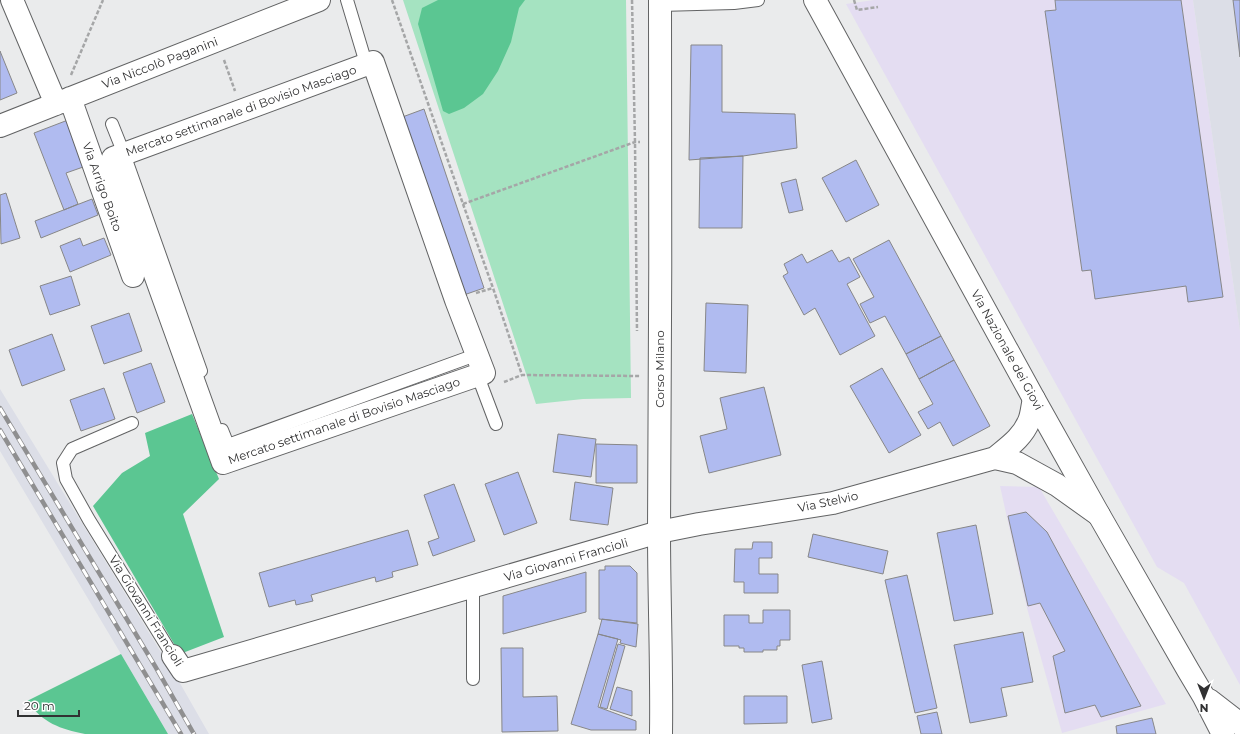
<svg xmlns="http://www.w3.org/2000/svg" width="1240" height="734" font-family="Montserrat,sans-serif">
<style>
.commercial{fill:#e4ddf2}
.built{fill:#dcdee7}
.green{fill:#a5e3c1}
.forest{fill:#5bc692}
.building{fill:#b0bbf0;stroke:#878788}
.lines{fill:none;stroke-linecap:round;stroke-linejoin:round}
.lane-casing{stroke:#626364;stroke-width:14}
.street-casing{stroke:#626364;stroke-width:24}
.secondary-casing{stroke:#626364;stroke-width:24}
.path{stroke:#a5a6a7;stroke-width:2.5;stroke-dasharray:4 2;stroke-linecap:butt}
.lane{stroke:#fff;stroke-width:12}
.street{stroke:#fff;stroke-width:22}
.secondary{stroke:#fff;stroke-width:22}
.rail-casing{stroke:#8f8f90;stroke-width:4.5}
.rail{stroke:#fff;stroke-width:3;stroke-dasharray:9;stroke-linecap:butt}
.labels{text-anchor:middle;stroke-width:3.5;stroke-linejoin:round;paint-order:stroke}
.street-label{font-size:12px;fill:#313132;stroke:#fff}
</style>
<rect width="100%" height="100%" fill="#eaebec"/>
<path class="commercial" d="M 874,0 L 1193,0 L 1240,331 L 1240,685 L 1184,583 L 1157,567 L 846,4 Z
M 1000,486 L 1039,487 L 1166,704 L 1062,733 L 1027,608 Z"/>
<path class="built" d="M 1193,0 L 1240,0 L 1240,331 Z
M 0,389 L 181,685 L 209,734 L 168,734 L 121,654 L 0,451 Z"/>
<path class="green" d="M 403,0 L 626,0 L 631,398 L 583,399 L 536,404 Z"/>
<path class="forest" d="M 438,0 L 525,0 L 519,8 L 511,42 L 498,71 L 483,94 L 464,108 L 449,114 L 443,111 L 418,24 L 422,8 Z
M 192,414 L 219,479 L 183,514 L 224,637 L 180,654 L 93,506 L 122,473 L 150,456 L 145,433 Z
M 121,654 L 168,734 L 85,734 C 60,729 43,723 27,701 Z"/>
<path class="building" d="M 1055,0 L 1181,0 L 1223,297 L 1188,302 L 1186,286 L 1095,299 L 1091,270 L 1082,271 L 1045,11 L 1056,10 Z
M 1233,0 L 1240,0 L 1240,57 Z
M 691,45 L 722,45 L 722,112 L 795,114 L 797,148 L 743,156 L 689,160 Z
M 0,51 L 17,93 L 0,100 Z
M 424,109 L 484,288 L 458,297 L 397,119 Z
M 68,120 L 86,166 L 66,173 L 78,204 L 64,210 L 34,133 Z
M 743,156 L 742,228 L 699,228 L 700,158 Z
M 856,160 L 879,205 L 846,222 L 822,178 Z
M 796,179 L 803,210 L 789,213 L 781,183 Z
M 6,193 L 20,238 L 1,244 L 0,195 Z
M 92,199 L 98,215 L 41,238 L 35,221 Z
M 80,238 L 83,246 L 104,238 L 111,255 L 70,272 L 60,246 Z
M 889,240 L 941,336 L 906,354 L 885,316 L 870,323 L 860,304 L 874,297 L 853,259 Z
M 832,250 L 839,262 L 849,257 L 860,277 L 847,284 L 875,336 L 840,355 L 815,308 L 804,315 L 783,276 L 788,273 L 784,264 L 802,254 L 807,263 Z
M 71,276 L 80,305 L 50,315 L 40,286 Z
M 706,303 L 748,305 L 746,373 L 704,371 Z
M 129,313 L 142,351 L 104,364 L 91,326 Z
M 52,334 L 65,370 L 22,386 L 9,350 Z
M 941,336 L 954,360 L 919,379 L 906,354 Z
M 954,360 L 990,426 L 953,446 L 940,422 L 928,429 L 918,412 L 933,404 L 919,379 Z
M 151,363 L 165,402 L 137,413 L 123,373 Z
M 882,368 L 921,435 L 889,453 L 850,386 Z
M 764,387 L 781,455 L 709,473 L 700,436 L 727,429 L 720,398 Z
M 104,388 L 115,419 L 81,431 L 70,400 Z
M 558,434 L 596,439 L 591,477 L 553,472 Z
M 596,444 L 637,445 L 637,483 L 596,483 Z
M 518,472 L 537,523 L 504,535 L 485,484 Z
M 575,482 L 613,488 L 608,525 L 570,520 Z
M 454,484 L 475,541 L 433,556 L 428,542 L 439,538 L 424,495 Z
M 1026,512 L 1047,532 L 1141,706 L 1101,717 L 1095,705 L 1065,713 L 1053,656 L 1065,651 L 1040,603 L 1028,606 L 1008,516 Z
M 976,525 L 993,614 L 954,621 L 937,533 Z
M 408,530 L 418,565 L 392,572 L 393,577 L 376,582 L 375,577 L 311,595 L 313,601 L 296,605 L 295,600 L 269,607 L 259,573 Z
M 813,534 L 888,551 L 883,574 L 808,557 Z
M 753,542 L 772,542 L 772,558 L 759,558 L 759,574 L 778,574 L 778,593 L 744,593 L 744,582 L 734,582 L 735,549 L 752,549 Z
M 605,566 L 630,566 L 637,573 L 637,623 L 599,619 L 599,570 L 605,570 Z
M 586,572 L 586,612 L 503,634 L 503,596 Z
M 907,575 L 937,708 L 915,713 L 885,580 Z
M 763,610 L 790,610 L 790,640 L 780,640 L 780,646 L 777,646 L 777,650 L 763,650 L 763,652 L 744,652 L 744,648 L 739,648 L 739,646 L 724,646 L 724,615 L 749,615 L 749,623 L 763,623 Z
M 602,619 L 638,624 L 636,647 L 620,643 L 621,640 L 598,634 Z
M 1023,632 L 1033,682 L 1001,688 L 1007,716 L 970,723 L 954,645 Z
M 598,634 L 618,639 L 598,707 L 636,721 L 636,730 L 591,730 L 571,724 Z
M 618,644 L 625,646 L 607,709 L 600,707 Z
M 501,648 L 523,648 L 523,697 L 557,696 L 558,731 L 502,732 Z
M 822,661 L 832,719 L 812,723 L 802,665 Z
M 617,687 L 632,691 L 632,716 L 610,709 Z
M 744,696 L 787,696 L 787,723 L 744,724 Z
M 937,712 L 942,734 L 921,734 L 917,716 Z
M 1152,718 L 1156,734 L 1117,734 L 1116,726 Z"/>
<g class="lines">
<g class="lane-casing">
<path id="lane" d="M 347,0 L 368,70
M 660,5 L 734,3 L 758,0
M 112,124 L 124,154 L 201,371
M 476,371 L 496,424
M 132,423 L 72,449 L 63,463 L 66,479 L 89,520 L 173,656
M 222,430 L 228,445 L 470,357
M 473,679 L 473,587"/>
</g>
<g class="street-casing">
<path id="street" d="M 12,0 L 56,104
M 373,62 L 456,300 L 484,373 L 223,463 L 113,158 Z
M 70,98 L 133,276
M 0,126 L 319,0
M 995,458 L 1017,463 L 1057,485 L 1099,515
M 173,656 L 183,671 L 659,532 L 699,524 L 833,503 L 995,458 C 1008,447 1022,438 1029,421 C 1032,414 1032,406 1034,399"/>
</g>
<g class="secondary-casing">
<path id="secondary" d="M 660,0 C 660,177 661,354 659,531 C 659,599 662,666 661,734
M 815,0 L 1034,399 L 1099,515 L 1188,670 L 1204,697 L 1223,734
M 1209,700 L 1240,724"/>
</g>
<path class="path" d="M 392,0 L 463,204 L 635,142 L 640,142
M 632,0 L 635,142 L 637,331
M 854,0 L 857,10 L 878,7
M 224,60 L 235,91
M 71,75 L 103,0
M 463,204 L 493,288 L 522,375 L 640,376
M 476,293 L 493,288
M 504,382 L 522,375"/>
<use href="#lane" class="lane"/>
<use href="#street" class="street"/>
<use href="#secondary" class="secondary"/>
<g class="rail-casing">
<path id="rail" d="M 0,408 L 155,666 L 194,734
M 0,430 L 181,734"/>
</g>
<use href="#rail" class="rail"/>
</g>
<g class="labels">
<g class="street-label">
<text transform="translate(160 63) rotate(-21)" y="4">Via Niccolò Paganini</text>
<text transform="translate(241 111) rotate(-20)" y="4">Mercato settimanale di Bovisio Masciago</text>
<text transform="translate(102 187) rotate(70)" y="4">Via Arrigo Boito</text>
<text transform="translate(1007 350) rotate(61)" y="4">Via Nazionale dei Giovi</text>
<text transform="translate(660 369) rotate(-90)" y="4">Corso Milano</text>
<text transform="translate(344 421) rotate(-19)" y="4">Mercato settimanale di Bovisio Masciago</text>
<text transform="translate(828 502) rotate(-12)" y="4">Via Stelvio</text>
<text transform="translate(566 560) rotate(-16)" y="4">Via Giovanni Francioli</text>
<text transform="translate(146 611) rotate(58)" y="4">Via Giovanni Francioli</text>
</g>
</g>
<g transform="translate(1204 698) rotate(180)" stroke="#ffffff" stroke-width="3" paint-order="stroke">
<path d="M0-3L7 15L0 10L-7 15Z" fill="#313132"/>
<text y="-6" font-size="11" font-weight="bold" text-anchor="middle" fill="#313132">N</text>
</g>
<path d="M18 710v6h61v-6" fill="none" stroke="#313132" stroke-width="2"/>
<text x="24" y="710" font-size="12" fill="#313132" stroke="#ffffff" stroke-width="3" paint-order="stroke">20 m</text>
</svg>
